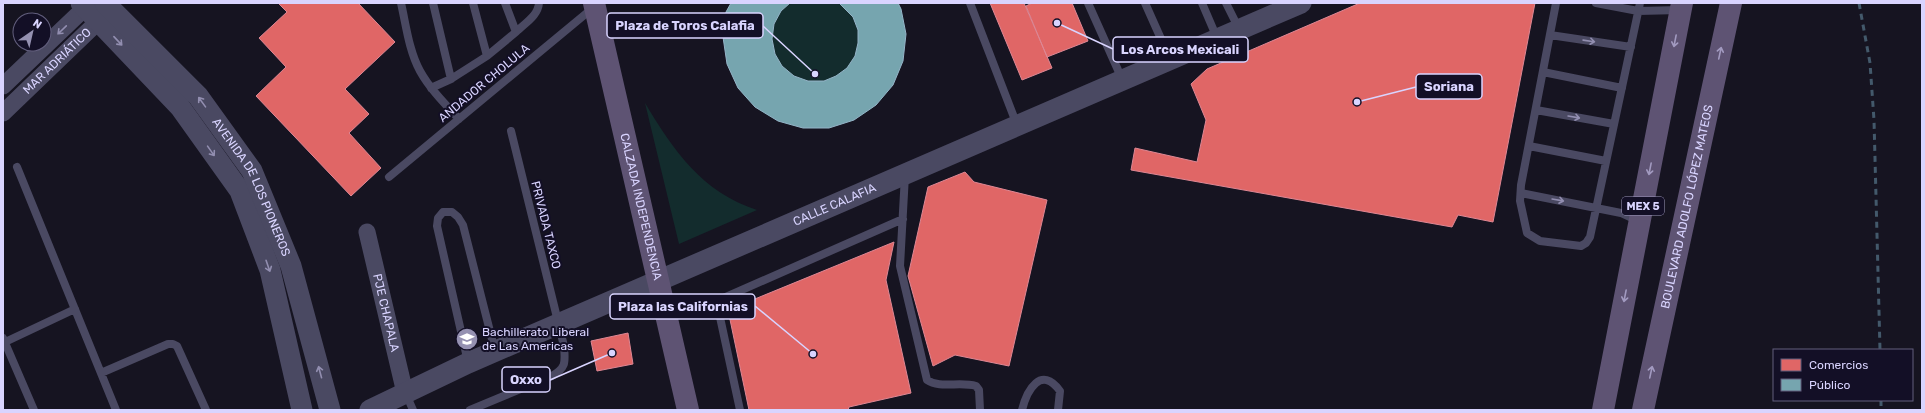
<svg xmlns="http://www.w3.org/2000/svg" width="1925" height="413" font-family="Rubik,sans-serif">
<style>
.green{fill:#132c2d}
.shops{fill:#e06666;stroke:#de8794}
.public{fill:#76a5af;stroke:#94b3c7}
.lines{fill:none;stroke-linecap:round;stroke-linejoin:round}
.service{stroke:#4a4962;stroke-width:8}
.minor{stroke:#4a4962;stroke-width:17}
.tertiary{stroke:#4a4962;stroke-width:21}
.primary{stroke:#5e5373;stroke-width:22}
.rail{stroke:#43596b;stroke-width:3;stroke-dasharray:6 5;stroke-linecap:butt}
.oneway{stroke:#928eb0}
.oneway2{stroke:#a29ac0}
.labels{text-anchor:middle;stroke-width:4;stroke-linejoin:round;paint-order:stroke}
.shield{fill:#130f26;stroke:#9e99be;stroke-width:1}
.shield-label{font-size:11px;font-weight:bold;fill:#d9d4ff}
.street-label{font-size:12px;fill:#d9d4ff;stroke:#130f26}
.poi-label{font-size:12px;fill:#d9d4ff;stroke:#130f26;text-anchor:start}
.leader{fill:none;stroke:#d9d4ff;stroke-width:1.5}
.callout-dot{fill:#d9d4ff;stroke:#130f26;stroke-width:1.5}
.callout{fill:#130f26;stroke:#d9d4ff;stroke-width:1.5}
.callout-label{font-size:13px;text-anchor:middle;font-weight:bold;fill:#d9d4ff}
</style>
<rect width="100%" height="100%" fill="#161421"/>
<path class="green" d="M 731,3 L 898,3 C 908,23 907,50 899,71 C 864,157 738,143 725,50 C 722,34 724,18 731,3 Z
M 645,103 C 674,151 702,192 757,210 L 679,244 Z"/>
<path class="shops" d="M 278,3 L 358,3 L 395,42 L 345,89 L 369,114 L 349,133 L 381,168 L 351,196 L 256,96 L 286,67 L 259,38 L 287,12 Z
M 990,3 L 1024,3 L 1052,68 L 1022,80 Z
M 1032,3 L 1072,3 L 1088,41 L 1047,57 L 1026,6 Z
M 1360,3 L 1535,3 L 1493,222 L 1458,215 L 1452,227 L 1131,170 L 1135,148 L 1197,162 L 1206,120 L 1191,84 L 1207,69 Z
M 965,172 L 974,182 L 1047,200 L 1009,366 L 955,355 L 933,366 L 908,276 L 928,187 Z
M 894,242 L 886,280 L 911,393 L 849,407 L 848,410 L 749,410 L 728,310 Z
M 628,333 L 633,364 L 597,371 L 591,341 Z"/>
<path class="public" d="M 731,3 L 790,3 L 781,11 L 774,24 L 772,39 L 775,54 L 782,66 L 794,76 L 808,81 L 824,81 L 836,76 L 847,68 L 855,56 L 858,43 L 858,30 L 853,17 L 839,3 L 898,3 L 901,9 L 906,34 L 903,61 L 893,85 L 876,105 L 854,120 L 829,128 L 803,128 L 778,121 L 755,107 L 738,88 L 727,64 L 723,37 L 726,12 Z"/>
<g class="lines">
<path class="service" d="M 401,3 C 406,25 409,51 420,71 C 430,89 445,104 459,119
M 433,3 L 451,79
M 505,3 L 516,32 C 525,23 538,16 539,3
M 970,3 L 1017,125
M 1088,3 L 1122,79
M 1145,3 L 1170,59
M 1202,3 L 1217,38
M 1226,3 L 1239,29
M 1556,3 L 1521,185 L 1520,201 L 1527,233 L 1540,241 L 1581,246 L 1586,243 L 1590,237 L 1640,3
M 1596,3 L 1638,11 L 1680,10
M 1550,35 L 1631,47
M 487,56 L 516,32
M 1543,72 L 1622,88
M 431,88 L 451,79 L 487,56 L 473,3
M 1536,110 L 1614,124
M 1529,146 L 1606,161
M 17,167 L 116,410
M 905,175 L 900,266 L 927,380 C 940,389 960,381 976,386 L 979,390 L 980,410
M 389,177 L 594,7
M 1521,193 L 1621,213 L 1638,221
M 3,338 L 34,410
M 3,343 L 75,309
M 468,362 L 437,226 L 438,218 L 443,212 L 452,212 L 458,217 L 463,225 L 495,351
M 101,373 L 168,344 L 173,344 L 177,346 L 206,410
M 406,394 L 413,410
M 470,410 L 552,376 C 567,367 565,362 564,346 L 511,131
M 740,410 L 718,308 L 719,300 L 903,219
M 1022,410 C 1027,390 1041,365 1060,391 L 1058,410"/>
<g class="minor">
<path d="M 3,86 L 90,3"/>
<path id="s1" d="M 3,113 L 107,13"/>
<path id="s2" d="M 367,232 L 405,393"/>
</g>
<g class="tertiary">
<path d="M 81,3 L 180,107 L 240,191 L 270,270 L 302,410"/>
<path id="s3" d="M 105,3 L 198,96 L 252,171 L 291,266 L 330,410"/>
<path id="s4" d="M 370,410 L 468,363 L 1301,3"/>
</g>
<g class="primary">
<path id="s5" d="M 594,3 L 688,410"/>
<path d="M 1603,410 L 1682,3"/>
<path id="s6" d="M 1643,410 L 1731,3"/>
</g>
<path class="rail" d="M 1859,3 L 1870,63 L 1874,120 L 1880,350
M 1881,400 L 1881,410"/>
</g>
<defs><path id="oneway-shaft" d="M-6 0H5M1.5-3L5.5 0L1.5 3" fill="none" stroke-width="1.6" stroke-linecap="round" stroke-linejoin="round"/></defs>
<g class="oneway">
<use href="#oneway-shaft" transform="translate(62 30) rotate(136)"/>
<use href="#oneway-shaft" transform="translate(118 41) rotate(47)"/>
<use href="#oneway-shaft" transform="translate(1589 41) rotate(8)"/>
<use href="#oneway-shaft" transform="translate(202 102) rotate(-126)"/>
<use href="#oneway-shaft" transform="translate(1574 117) rotate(10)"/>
<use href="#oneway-shaft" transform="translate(211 151) rotate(55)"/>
<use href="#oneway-shaft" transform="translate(1558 200) rotate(10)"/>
<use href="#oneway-shaft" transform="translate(268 266) rotate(71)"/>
<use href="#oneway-shaft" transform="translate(320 372) rotate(-105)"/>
</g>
<g class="oneway2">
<use href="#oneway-shaft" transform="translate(1675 41) rotate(101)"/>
<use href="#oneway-shaft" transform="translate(1720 53) rotate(-78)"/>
<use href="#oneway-shaft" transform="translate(1650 169) rotate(101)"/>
<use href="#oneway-shaft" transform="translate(1625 296) rotate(101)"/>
<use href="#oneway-shaft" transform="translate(1651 372) rotate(-78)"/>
</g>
<defs>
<g id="university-disc" transform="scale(1.15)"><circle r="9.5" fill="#9591b1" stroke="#130f26"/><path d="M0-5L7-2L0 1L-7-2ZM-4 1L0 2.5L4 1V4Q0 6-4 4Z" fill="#fff"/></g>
</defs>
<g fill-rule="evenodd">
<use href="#university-disc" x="467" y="339"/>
</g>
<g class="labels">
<rect class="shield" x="1622" y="197" width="42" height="18" rx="3"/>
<g class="shield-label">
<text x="1643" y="210">MEX 5</text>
</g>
<g class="street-label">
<text dy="4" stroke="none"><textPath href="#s1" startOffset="75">MAR ADRIÁTICO</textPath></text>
<text transform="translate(484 83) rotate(-40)" y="4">ANDADOR CHOLULA</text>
<text dy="4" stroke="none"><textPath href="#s3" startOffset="238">AVENIDA DE LOS PIONEROS</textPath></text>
<text dy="4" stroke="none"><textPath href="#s4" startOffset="508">CALLE CALAFIA</textPath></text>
<text dy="4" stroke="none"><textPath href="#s5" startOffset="209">CALZADA INDEPENDENCIA</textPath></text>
<text dy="4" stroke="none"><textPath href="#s6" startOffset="208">BOULEVARD ADOLFO LÓPEZ MATEOS</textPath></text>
<text transform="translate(546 225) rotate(76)" y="4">PRIVADA TAXCO</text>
<text dy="4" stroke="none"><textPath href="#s2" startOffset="83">PJE CHAPALA</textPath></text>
</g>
<g class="poi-label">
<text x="482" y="336">Bachillerato Liberal<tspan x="482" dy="14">de Las Americas</tspan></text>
</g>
</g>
<path class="leader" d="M815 74L763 26M1057 23L1113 49M1357 102L1416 87M813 354L755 306M612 353L550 380"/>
<g class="callout-dot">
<circle cx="815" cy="74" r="4"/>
<circle cx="1057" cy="23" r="4"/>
<circle cx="1357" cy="102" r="4"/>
<circle cx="813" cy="354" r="4"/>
<circle cx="612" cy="353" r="4"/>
</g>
<g class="callout">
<rect x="607" y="13" width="156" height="25" rx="4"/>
<rect x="1113" y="37" width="135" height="25" rx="4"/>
<rect x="1416" y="74" width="66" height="25" rx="4"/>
<rect x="610" y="294" width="145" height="25" rx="4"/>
<rect x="502" y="367" width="48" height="25" rx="4"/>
</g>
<g class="callout-label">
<text x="685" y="30">Plaza de Toros Calafia</text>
<text x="1180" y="54">Los Arcos Mexicali</text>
<text x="1449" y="91">Soriana</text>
<text x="683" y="311">Plaza las Californias</text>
<text x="526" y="384">Oxxo</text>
</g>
<rect width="1925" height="413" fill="none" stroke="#d9d4ff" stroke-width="8"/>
<rect x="1773" y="349" width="140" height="52" fill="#130f26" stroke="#625e7d"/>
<rect x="1781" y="359" width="20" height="12" fill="#e06666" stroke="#625e7d"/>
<text x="1809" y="369" font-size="12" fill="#d9d4ff">Comercios</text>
<rect x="1781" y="379" width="20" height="12" fill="#76a5af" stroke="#625e7d"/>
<text x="1809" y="389" font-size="12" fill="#d9d4ff">Público</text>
<g transform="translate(32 32) rotate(34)"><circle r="19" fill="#130f26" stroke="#625e7d"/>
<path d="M0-3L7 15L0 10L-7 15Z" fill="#9591b1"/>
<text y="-6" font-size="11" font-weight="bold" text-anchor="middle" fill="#d9d4ff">N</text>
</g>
</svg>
